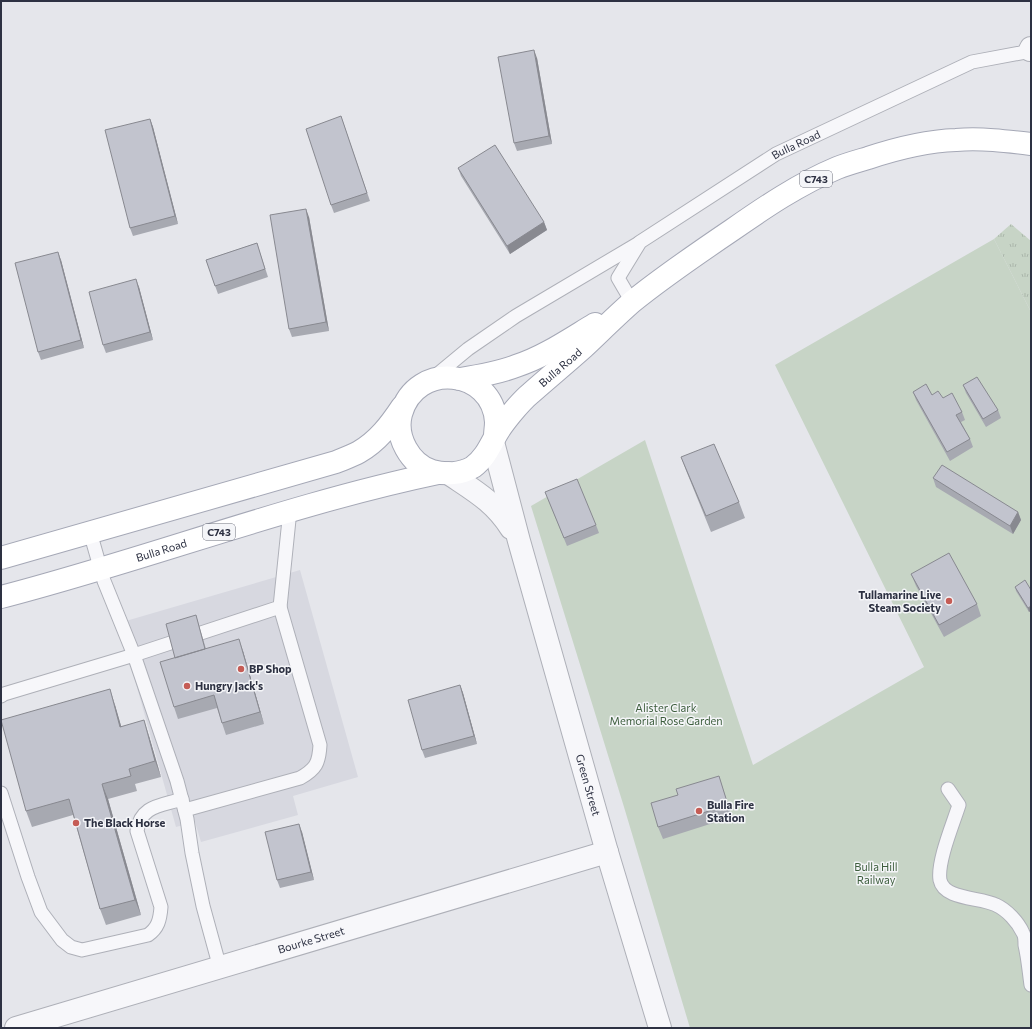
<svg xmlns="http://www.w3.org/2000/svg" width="1032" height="1029" font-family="Commissioner,sans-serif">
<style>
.built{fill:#d7d8e0}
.grass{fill:url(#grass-tufts)}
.green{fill:#c7d4c6}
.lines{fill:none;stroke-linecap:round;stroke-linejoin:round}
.lane-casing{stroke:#aeb0b8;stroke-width:15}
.street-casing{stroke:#aeb0b8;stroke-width:24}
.primary-casing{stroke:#a5a8b6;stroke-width:24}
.lane{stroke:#f7f7fa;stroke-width:13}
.street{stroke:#f7f7fa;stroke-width:22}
.primary{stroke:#fff;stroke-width:22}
.wall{fill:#a7a9b1}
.shaded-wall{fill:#888990}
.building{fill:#c2c4ce;stroke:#888990}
.poi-dot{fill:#c55c55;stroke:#f4f5f8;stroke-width:1.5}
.labels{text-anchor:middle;stroke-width:3;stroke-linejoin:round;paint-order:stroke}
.shield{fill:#f4f5f8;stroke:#696c79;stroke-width:1}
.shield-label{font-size:10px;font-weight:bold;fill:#2d3142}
.street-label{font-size:11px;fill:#2d3142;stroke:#f4f5f8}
.poi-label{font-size:11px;font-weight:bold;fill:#2d3142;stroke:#f4f5f8;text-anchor:start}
.park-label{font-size:11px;fill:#3c5d3c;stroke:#f4f5f8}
</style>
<defs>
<pattern id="grass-tufts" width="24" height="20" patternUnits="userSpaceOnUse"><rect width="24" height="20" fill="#c7d4c6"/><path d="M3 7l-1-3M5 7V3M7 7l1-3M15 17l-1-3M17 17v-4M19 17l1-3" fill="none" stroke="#abb6ab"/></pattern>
</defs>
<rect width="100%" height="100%" fill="#e5e6eb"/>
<path class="built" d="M 300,570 L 358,777 L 293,796 L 298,815 L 201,842 L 195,822 L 176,827 L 119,623 Z"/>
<path class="grass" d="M 1011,224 L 1031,241 L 1031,312 L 994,239 Z"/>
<path class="green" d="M 994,239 L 1031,312 L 1031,1028 L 690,1028 L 624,807 L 531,506 L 645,440 L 753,765 L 924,667 L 775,365 Z"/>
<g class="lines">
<g class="lane-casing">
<g id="lane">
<path id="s1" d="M 632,302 L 618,278 L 640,242 L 776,154 L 972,62 L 1031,51"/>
<path d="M 433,378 L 468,349 L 516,316 L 639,243"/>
<path d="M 90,532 L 104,581 L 134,655 L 177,781 L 187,819 L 192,853 L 203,906 L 220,968"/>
<path d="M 1,696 L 4,694 L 134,655 L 280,607 L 290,510"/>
<path d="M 948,789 L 959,805 C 953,824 937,862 940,880 C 944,900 981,897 996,905 C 1007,910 1018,922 1023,933 C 1025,936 1025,941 1025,945 C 1028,958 1029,971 1031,985"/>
<path d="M 1,793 L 28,877 L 41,912 L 62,940 L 71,947 L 82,950 L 148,935 C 158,928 160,920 161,907 L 137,831 C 141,805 161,806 182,799"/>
<path d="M 185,810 L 300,778 C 316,769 319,763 320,745 L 280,607"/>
</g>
</g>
<g class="street-casing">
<g id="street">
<path d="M 1030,50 L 1031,48"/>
<path id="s2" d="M 493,442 L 519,541 L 607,852 L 660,1028"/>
<path d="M 448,473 C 473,490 494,501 511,528"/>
<path id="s3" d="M 16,1028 L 607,852"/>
</g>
</g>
<g class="primary-casing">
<g id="primary">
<path d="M 460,379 C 479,376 498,373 516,366 C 544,357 570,339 595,324"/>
<path id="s4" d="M 495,436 C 495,432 496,427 496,422 C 493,369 416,360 401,414 C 395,437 410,464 432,471 C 445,475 461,474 473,467 C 484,459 489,448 495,437 C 501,425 520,402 531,393 C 548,378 566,363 584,347 C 600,332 616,316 632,302 C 664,276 698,253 732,230 C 765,207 799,184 837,168 C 847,164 858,161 868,158 C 895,149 927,141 956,140 C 981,138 1006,141 1031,144"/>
<path d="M 1,558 L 336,462 C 343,459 352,456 359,452 C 378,441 390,425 402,407"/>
<path id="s5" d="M 1,597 C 148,559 290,504 438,473"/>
</g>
</g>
<use href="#lane" class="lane"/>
<use href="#street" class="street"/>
<use href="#primary" class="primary"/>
</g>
<path class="wall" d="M 537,58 L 552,144 L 517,151 L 514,143 Z
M 341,116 L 370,201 L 334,213 L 331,205 Z
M 150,119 L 153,127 L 178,224 L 133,236 L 130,228 Z
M 458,168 L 544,222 L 547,230 L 510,254 L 461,176 Z
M 309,217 L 329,331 L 292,337 L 289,329 Z
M 257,243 L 268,277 L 218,294 L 206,260 Z
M 61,260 L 84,348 L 41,360 L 38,352 Z
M 139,287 L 153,340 L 106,353 L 103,345 Z
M 963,385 L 998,410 L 1001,418 L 986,427 L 966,393 Z
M 913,392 L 943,398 L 962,412 L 965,420 L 961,422 L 970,439 L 973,447 L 950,461 L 916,400 Z
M 681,457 L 739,502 L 745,518 L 711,532 L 687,473 Z
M 933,478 L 1018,512 L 1021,520 L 1013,534 L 936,487 Z
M 545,492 L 596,525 L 599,533 L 567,546 Z
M 911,574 L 977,604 L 981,616 L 944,637 L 916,586 Z
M 1015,587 L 1031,590 L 1029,612 L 1016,591 Z
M 196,615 L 206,649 L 243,651 L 264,724 L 226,735 L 217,708 L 178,719 L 174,707 L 175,658 Z
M 460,685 L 463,693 L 477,744 L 425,758 L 422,750 Z
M 115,705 L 121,726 L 149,736 L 161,777 L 135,784 L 137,791 L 108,799 L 141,915 L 106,925 L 100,909 L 73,815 L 32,827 L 26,811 Z
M 719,776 L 732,817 L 663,839 L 658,827 L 678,795 Z
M 302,832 L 314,880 L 280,888 L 277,880 Z"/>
<path class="shaded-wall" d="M 534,50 L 537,58 L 552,144 L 549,136 Z
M 150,119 L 153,127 L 178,224 L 175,216 Z
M 306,209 L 309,217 L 329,331 L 326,322 Z
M 544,222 L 547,230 L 510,254 L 507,246 Z
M 58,252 L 61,260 L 84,348 L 81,340 Z
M 136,279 L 139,287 L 153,340 L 150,332 Z
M 1018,512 L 1021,520 L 1013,534 L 1010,526 Z
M 1031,606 L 1031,611 L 1029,612 L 1028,608 Z
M 239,639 L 243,651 L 264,724 L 260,712 Z
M 460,685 L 463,693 L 477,744 L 474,736 Z
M 110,689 L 115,705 L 126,743 L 120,727 Z
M 144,720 L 149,736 L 161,777 L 155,761 Z
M 102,784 L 108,799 L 141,915 L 135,900 Z
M 299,824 L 302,832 L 314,880 L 311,872 Z"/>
<path class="building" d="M 534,50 L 549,136 L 514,143 L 498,57 Z
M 341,116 L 367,193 L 331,205 L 306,129 Z
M 150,119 L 175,216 L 130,228 L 105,130 Z
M 495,145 L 544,222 L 507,246 L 458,168 Z
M 306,209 L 326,322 L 289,329 L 270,215 Z
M 257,243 L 265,269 L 215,286 L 206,260 Z
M 58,252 L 81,340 L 38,352 L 15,263 Z
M 136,279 L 150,332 L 103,345 L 89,292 Z
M 977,377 L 998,410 L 983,419 L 963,385 Z
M 926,384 L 932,395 L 938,391 L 943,398 L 952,393 L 962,412 L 956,415 L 970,439 L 947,452 L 913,392 Z
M 714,444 L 739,502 L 706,516 L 681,457 Z
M 942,465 L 1018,512 L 1010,526 L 933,478 Z
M 577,479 L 596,525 L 564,538 L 545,492 Z
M 949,553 L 977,604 L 939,625 L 911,574 Z
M 1025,580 L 1031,590 L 1031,606 L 1028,608 L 1015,587 Z
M 196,615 L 205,649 L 175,658 L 166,624 Z
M 239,639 L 260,712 L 222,723 L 214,695 L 174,707 L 160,662 Z
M 460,685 L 474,736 L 422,750 L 408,700 Z
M 110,689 L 120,727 L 144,720 L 155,761 L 129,769 L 131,776 L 102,784 L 135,900 L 100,909 L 69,799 L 26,811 L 1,720 Z
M 719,776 L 728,805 L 658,827 L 651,803 L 678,795 L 676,789 Z
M 299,824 L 311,872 L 277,880 L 265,832 Z"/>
<g class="poi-dot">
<circle cx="949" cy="601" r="4"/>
<circle cx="241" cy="669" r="4"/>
<circle cx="187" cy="686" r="4"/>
<circle cx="699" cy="811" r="4"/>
<circle cx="76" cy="823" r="4"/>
</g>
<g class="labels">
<g class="shield">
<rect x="800" y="171" width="32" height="16" rx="3"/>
<rect x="203" y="524" width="32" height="16" rx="3"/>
</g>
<g class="shield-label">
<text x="816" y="183">C743</text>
<text x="219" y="536">C743</text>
</g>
<g class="street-label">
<text dy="4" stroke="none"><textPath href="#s1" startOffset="254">Bulla Road</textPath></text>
<text dy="4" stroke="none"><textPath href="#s4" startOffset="397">Bulla Road</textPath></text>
<text dy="4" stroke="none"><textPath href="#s5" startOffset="167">Bulla Road</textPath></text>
<text dy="4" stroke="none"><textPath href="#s2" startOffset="356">Green Street</textPath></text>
<text dy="4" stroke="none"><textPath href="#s3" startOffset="308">Bourke Street</textPath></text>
</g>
<g class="poi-label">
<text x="941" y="599" text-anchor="end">Tullamarine Live<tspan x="941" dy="13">Steam Society</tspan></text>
<text x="249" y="673">BP Shop</text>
<text x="195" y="690">Hungry Jack's</text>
<text x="707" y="809">Bulla Fire<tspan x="707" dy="13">Station</tspan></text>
<text x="84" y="827">The Black Horse</text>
</g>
<g class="park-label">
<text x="666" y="712">Alister Clark<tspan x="666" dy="13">Memorial Rose Garden</tspan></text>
<text x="876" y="871">Bulla Hill<tspan x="876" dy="13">Railway</tspan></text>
</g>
</g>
<rect width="1032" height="1029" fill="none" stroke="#2d3142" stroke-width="4"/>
</svg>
